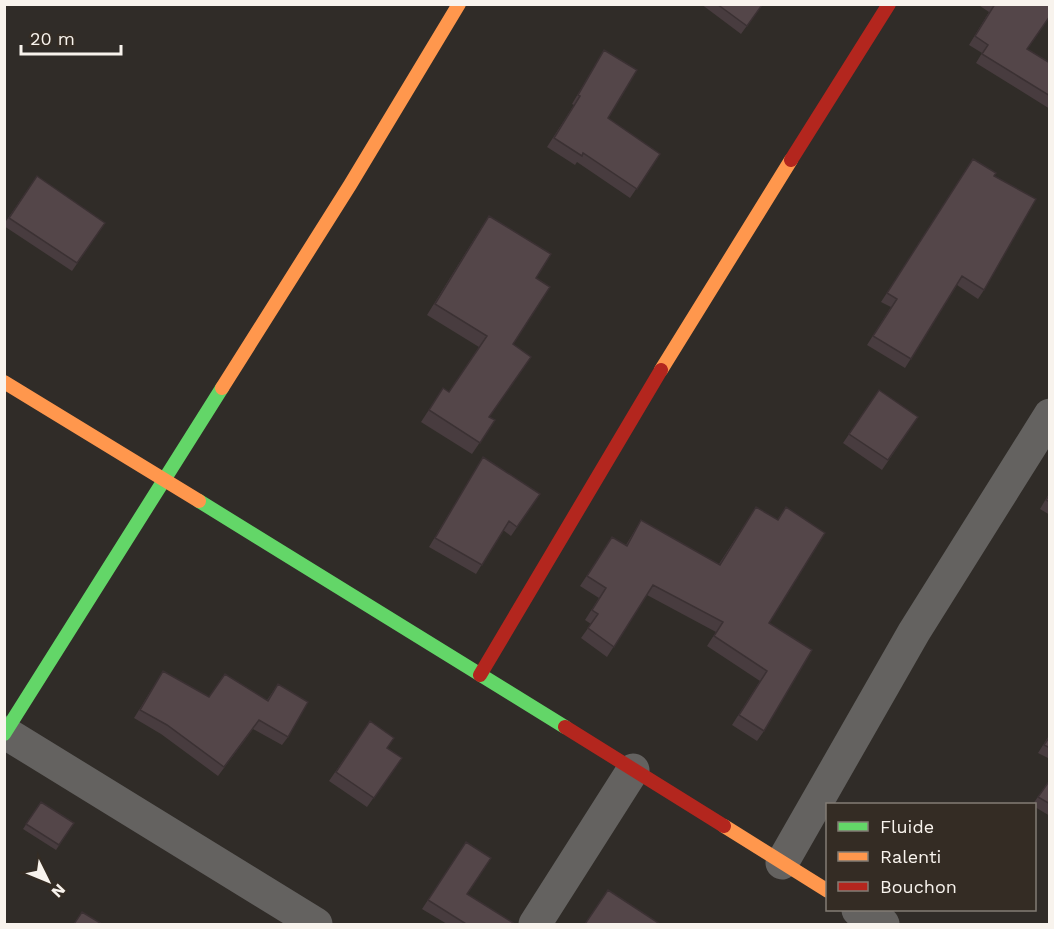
<svg xmlns="http://www.w3.org/2000/svg" width="1054" height="929" font-family="'Work Sans',sans-serif">
<style>
.lines{fill:none;stroke-linecap:round;stroke-linejoin:round}
.street{stroke:#646260;stroke-width:33}
.fast{stroke:#63d668;stroke-width:14}
.slow{stroke:#ff974d;stroke-width:14}
.jam{stroke:#b3261e;stroke-width:14}
.wall{fill:#483c3f}
.building{fill:#544649;stroke:#3b3133;stroke-width:1.5}
</style>
<rect width="100%" height="100%" fill="#302c28"/>
<g class="lines">
<path class="street" d="M 4,732 L 316,924
M 782,863 L 914,632 L 1050,415
M 858,910 L 883,924
M 535,924 L 633,770"/>
<path class="fast" d="M 199,501 L 565,727
M 4,734 L 222,388"/>
<path class="slow" d="M 661,370 L 791,160
M 4,382 L 199,501
M 222,388 L 350,185 L 459,4
M 724,826 L 828,891"/>
<path class="jam" d="M 791,160 L 889,4
M 480,675 L 661,370
M 565,727 L 724,826"/>
</g>
<path class="wall" d="M 701,4 L 762,4 L 762,5 L 741,34 Z
M 977,4 L 1050,4 L 1027,49 L 1050,63 L 1050,109 L 976,63 L 982,53 L 969,45 L 989,12 Z
M 604,50 L 608,118 L 660,154 L 630,198 L 577,162 L 575,165 L 547,147 L 574,105 L 572,104 Z
M 973,159 L 994,176 L 984,290 L 978,299 L 957,285 L 905,368 L 867,345 L 891,307 L 881,302 Z
M 37,176 L 105,223 L 72,271 L 4,226 L 4,224 Z
M 489,216 L 536,278 L 489,417 L 495,420 L 472,454 L 421,422 L 443,388 L 449,392 L 479,347 L 427,315 L 481,228 Z
M 879,390 L 918,417 L 882,470 L 843,443 Z
M 483,457 L 540,494 L 511,536 L 503,530 L 476,574 L 429,547 Z
M 1050,492 L 1050,515 L 1040,509 Z
M 756,507 L 777,520 L 786,507 L 769,623 L 764,731 L 757,741 L 732,725 L 760,681 L 707,646 L 716,632 L 647,595 L 607,657 L 581,638 L 591,624 L 585,620 L 599,598 L 580,586 L 612,537 L 626,545 L 641,520 L 719,564 Z
M 163,671 L 209,697 L 267,700 L 278,684 L 288,737 L 282,745 L 253,729 L 218,776 L 161,734 L 134,718 Z
M 370,721 L 387,748 L 402,758 L 367,807 L 329,781 Z
M 1050,734 L 1050,759 L 1038,753 Z
M 1050,779 L 1050,816 L 1035,807 L 1035,804 L 1033,804 Z
M 41,802 L 74,823 L 56,850 L 23,829 Z
M 466,842 L 467,894 L 515,924 L 447,924 L 422,909 Z"/>
<path class="building" d="M 717,4 L 762,4 L 762,5 L 747,26 Z
M 995,4 L 1050,4 L 1050,16 L 1027,49 L 1050,63 L 1050,96 L 982,54 L 988,45 L 975,36 Z
M 604,50 L 637,70 L 608,118 L 660,154 L 637,189 L 583,153 L 582,156 L 554,138 L 580,96 L 578,95 Z
M 973,159 L 996,173 L 994,176 L 1036,199 L 984,290 L 962,276 L 911,359 L 873,336 L 897,299 L 887,293 Z
M 37,176 L 105,223 L 77,263 L 9,218 Z
M 489,216 L 551,254 L 536,278 L 550,287 L 513,344 L 531,357 L 489,417 L 495,420 L 480,443 L 429,410 L 443,388 L 449,392 L 487,336 L 435,304 Z
M 879,390 L 918,417 L 888,460 L 849,434 Z
M 483,457 L 540,494 L 517,527 L 509,521 L 482,565 L 435,538 Z
M 1050,494 L 1050,502 L 1046,500 Z
M 756,507 L 778,520 L 786,507 L 825,533 L 769,623 L 812,650 L 764,731 L 739,715 L 767,671 L 714,636 L 723,622 L 653,585 L 614,647 L 588,628 L 598,614 L 592,610 L 606,588 L 587,576 L 612,537 L 627,546 L 641,520 L 720,565 Z
M 163,671 L 209,697 L 225,674 L 268,701 L 278,684 L 308,702 L 288,737 L 259,720 L 224,767 L 167,725 L 140,710 Z
M 370,721 L 394,738 L 387,748 L 402,758 L 374,798 L 336,772 Z
M 1050,736 L 1050,748 L 1044,745 Z
M 1050,780 L 1050,804 L 1038,797 Z
M 41,802 L 74,823 L 59,845 L 26,824 Z
M 466,842 L 491,858 L 467,894 L 515,924 L 466,924 L 428,900 Z
M 608,890 L 660,924 L 585,924 Z
M 82,912 L 102,924 L 74,924 Z"/>
<rect width="1054" height="929" fill="none" stroke="#f8f3ed" stroke-width="12"/>
<rect x="826" y="803" width="210" height="108" fill="#342c24" stroke="#827c74" stroke-width="1.5"/>
<rect x="838" y="822" width="30" height="9" fill="#63d668" stroke="#827c74" stroke-width="1.5"/>
<text x="880" y="833" font-size="18" fill="#f8f3ed">Fluide</text>
<rect x="838" y="852" width="30" height="9" fill="#ff974d" stroke="#827c74" stroke-width="1.5"/>
<text x="880" y="863" font-size="18" fill="#f8f3ed">Ralenti</text>
<rect x="838" y="882" width="30" height="9" fill="#b3261e" stroke="#827c74" stroke-width="1.5"/>
<text x="880" y="893" font-size="18" fill="#f8f3ed">Bouchon</text>
<g transform="translate(48 881) rotate(133)" stroke="#342c24" stroke-width="4.5" paint-order="stroke">
<path d="M0-4.5L10 22L0 15L-10 22Z" fill="#f8f3ed"/>
<text y="-9" font-size="16" font-weight="bold" text-anchor="middle" fill="#f8f3ed">N</text>
</g>
<path d="M21 45v9h100v-9" fill="none" stroke="#f8f3ed" stroke-width="3"/>
<text x="30" y="45" font-size="18" fill="#f8f3ed" stroke="#342c24" stroke-width="4.5" paint-order="stroke">20 m</text>
</svg>
